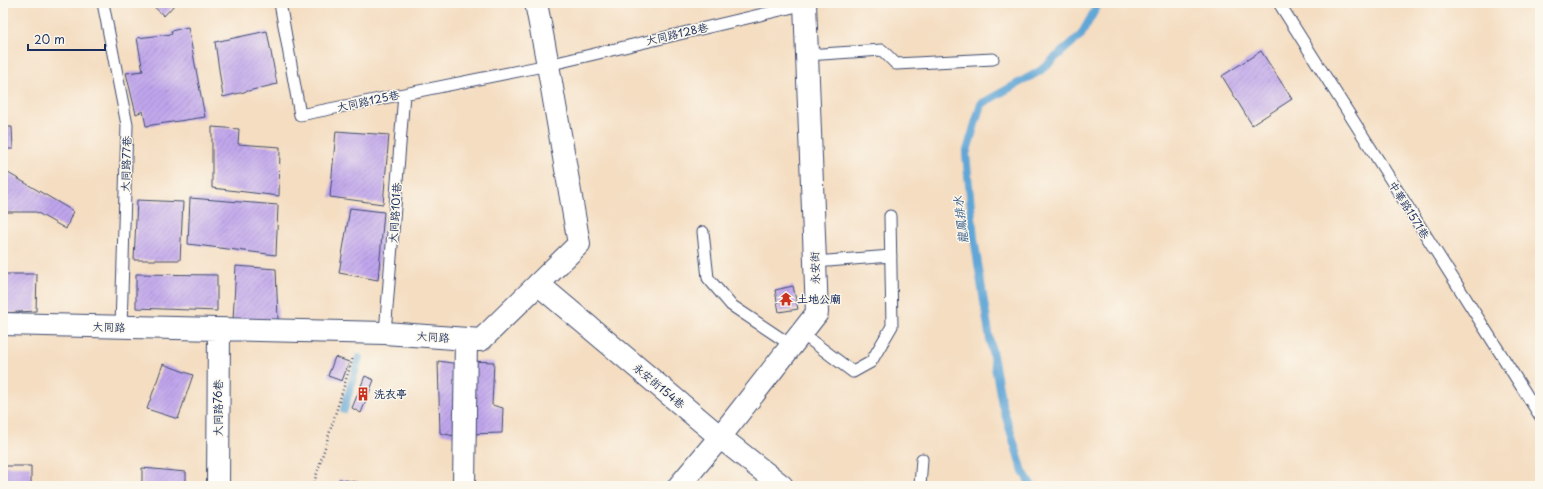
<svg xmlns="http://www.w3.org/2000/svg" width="1543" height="489" font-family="'Playpen Sans','LXGW WenKai TC',sans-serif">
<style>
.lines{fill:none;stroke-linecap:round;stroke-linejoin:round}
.stream{stroke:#60a6d6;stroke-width:8}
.building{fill:url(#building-hatch)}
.service-casing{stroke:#3c496d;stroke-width:13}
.minor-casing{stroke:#3c496d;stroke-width:24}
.path{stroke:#3c496d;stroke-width:2.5;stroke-dasharray:1 3;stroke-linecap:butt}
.service{stroke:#fff;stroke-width:11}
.minor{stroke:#fff;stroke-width:22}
.labels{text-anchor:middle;stroke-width:3;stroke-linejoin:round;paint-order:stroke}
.street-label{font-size:11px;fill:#1b2f5e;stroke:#fbf7ec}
.poi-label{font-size:11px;font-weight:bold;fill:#1b2f5e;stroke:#fbf7ec;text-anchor:start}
.water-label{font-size:12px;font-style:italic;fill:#335988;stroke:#fbf7ec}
</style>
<defs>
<pattern id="building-hatch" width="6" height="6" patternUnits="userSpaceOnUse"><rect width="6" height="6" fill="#c0a5ec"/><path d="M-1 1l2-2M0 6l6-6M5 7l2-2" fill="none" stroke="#9b87c2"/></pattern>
</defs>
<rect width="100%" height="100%" fill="#fbf7ec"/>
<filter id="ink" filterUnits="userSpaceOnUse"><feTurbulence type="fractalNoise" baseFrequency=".025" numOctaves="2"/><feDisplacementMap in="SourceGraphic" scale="8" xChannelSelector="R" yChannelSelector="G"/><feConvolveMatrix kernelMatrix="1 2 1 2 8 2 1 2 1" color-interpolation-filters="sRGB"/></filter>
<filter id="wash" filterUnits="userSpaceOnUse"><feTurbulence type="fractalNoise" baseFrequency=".012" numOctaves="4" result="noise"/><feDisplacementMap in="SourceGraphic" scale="16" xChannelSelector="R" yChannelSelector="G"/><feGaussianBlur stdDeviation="0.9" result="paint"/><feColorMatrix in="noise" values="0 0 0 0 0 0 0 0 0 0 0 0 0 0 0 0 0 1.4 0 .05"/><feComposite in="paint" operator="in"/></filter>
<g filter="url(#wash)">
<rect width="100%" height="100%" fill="#f4ddc1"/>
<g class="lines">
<path class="stream" d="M 344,410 L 359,358
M 1032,486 L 1023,472 L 1002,404 L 990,340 L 974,238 L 966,154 L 981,104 L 1040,71 L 1081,35 L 1099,3"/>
</g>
<g id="blocks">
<path class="building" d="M 150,3 L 176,3 L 164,16 Z
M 188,27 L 205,117 L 146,126 L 143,111 L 136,114 L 126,73 L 143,71 L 137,38 L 172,34 L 171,31 Z
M 267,31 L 277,84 L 223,97 L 215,42 Z
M 1261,51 L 1292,99 L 1252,125 L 1222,76 Z
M 3,127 L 12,127 L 13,149 L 3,149 Z
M 212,127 L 239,129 L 238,144 L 280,147 L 279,196 L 212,188 Z
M 336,131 L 389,135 L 383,204 L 330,197 Z
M 3,170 L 73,211 L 66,229 L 36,212 L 3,212 Z
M 190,198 L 278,205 L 276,255 L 188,244 Z
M 137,200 L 183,202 L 180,260 L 134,260 Z
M 350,208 L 384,212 L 378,280 L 339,273 Z
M 236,266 L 276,269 L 278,320 L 233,320 Z
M 3,274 L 37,274 L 36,311 L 3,313 Z
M 136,274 L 217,275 L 217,311 L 136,308 Z
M 793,286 L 798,309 L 779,312 L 775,290 Z
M 335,357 L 349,362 L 342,381 L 328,376 Z
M 438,361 L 459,364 L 454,436 L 440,433 Z
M 470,361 L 494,362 L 492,405 L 503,408 L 502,433 L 468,434 Z
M 163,364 L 193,375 L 178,419 L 147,409 Z
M 365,376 L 374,380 L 361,413 L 352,408 Z
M 3,466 L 31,466 L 31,486 L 3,486 Z
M 142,468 L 186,472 L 186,486 L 142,486 Z
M 339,479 L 374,485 L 373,486 L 338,486 Z
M 468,482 L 499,485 L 499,486 L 468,486 Z"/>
</g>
</g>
<g filter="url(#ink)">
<use href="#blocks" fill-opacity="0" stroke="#3c496d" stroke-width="1"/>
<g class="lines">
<g class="service-casing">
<path id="service" d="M 103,3 L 127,125 L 121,327
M 280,3 L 300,115 L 548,65 L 806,4
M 1279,3 L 1540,416
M 807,55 L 882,50 L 896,64 L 993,59
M 703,232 L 708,278 L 731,305 L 791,345
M 815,262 L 891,256
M 385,333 L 404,94
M 801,333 L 853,372 L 871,362 L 892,326 L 890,216
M 920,486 L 922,459"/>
</g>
<g class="minor-casing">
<path id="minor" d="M 538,284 L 720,437 L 782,486
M 3,324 L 385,333 L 481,340 L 579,244 L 548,65 L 536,3
M 218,486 L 219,330
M 464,486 L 466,339
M 679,486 L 720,437 L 817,313 L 805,3"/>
</g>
<path class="path" d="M 313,486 L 353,357"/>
<use href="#service" class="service"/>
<use href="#minor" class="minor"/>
</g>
</g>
<defs>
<g id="temple-bare" transform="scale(1.08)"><path d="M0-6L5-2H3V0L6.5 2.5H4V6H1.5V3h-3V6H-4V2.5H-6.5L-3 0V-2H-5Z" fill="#c8321e" stroke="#fbf7ec" stroke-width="2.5" paint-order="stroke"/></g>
<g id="building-bare" transform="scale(1.08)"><path d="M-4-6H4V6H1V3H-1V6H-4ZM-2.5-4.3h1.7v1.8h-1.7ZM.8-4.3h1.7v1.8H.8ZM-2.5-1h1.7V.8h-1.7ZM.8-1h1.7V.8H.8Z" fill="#c8321e" stroke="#fbf7ec" stroke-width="2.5" paint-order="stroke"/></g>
</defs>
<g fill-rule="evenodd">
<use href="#temple-bare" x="786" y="299"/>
<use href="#building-bare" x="363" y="394"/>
</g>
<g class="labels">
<g class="street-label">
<text transform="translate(677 34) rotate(-13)" y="4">大同路128巷</text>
<text transform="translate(368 101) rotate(-12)" y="4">大同路125巷</text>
<text transform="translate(126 164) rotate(-88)" y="4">大同路77巷</text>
<text transform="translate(1409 210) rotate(58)" y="4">中華路1571巷</text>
<text transform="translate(395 213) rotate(-86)" y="4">大同路101巷</text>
<text transform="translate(815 268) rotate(-92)" y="4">永安街</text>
<text transform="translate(109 327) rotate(2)" y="4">大同路</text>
<text transform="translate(433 337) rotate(4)" y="4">大同路</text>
<text transform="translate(659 386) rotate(40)" y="4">永安街154巷</text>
<text transform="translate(218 408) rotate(-90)" y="4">大同路76巷</text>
</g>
<g class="poi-label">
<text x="797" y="303">土地公廟</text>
<text x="374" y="398">洗衣亭</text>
</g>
<g class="water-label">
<text transform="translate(961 220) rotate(-97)" y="4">龍鳳排水</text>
</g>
</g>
<rect width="1543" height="489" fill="none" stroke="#fbf7ec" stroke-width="16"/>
<path d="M28 44v6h77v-6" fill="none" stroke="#1b2f5e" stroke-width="2"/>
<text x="34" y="44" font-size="12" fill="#1b2f5e" stroke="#fbf7ec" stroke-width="3" paint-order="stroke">20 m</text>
</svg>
